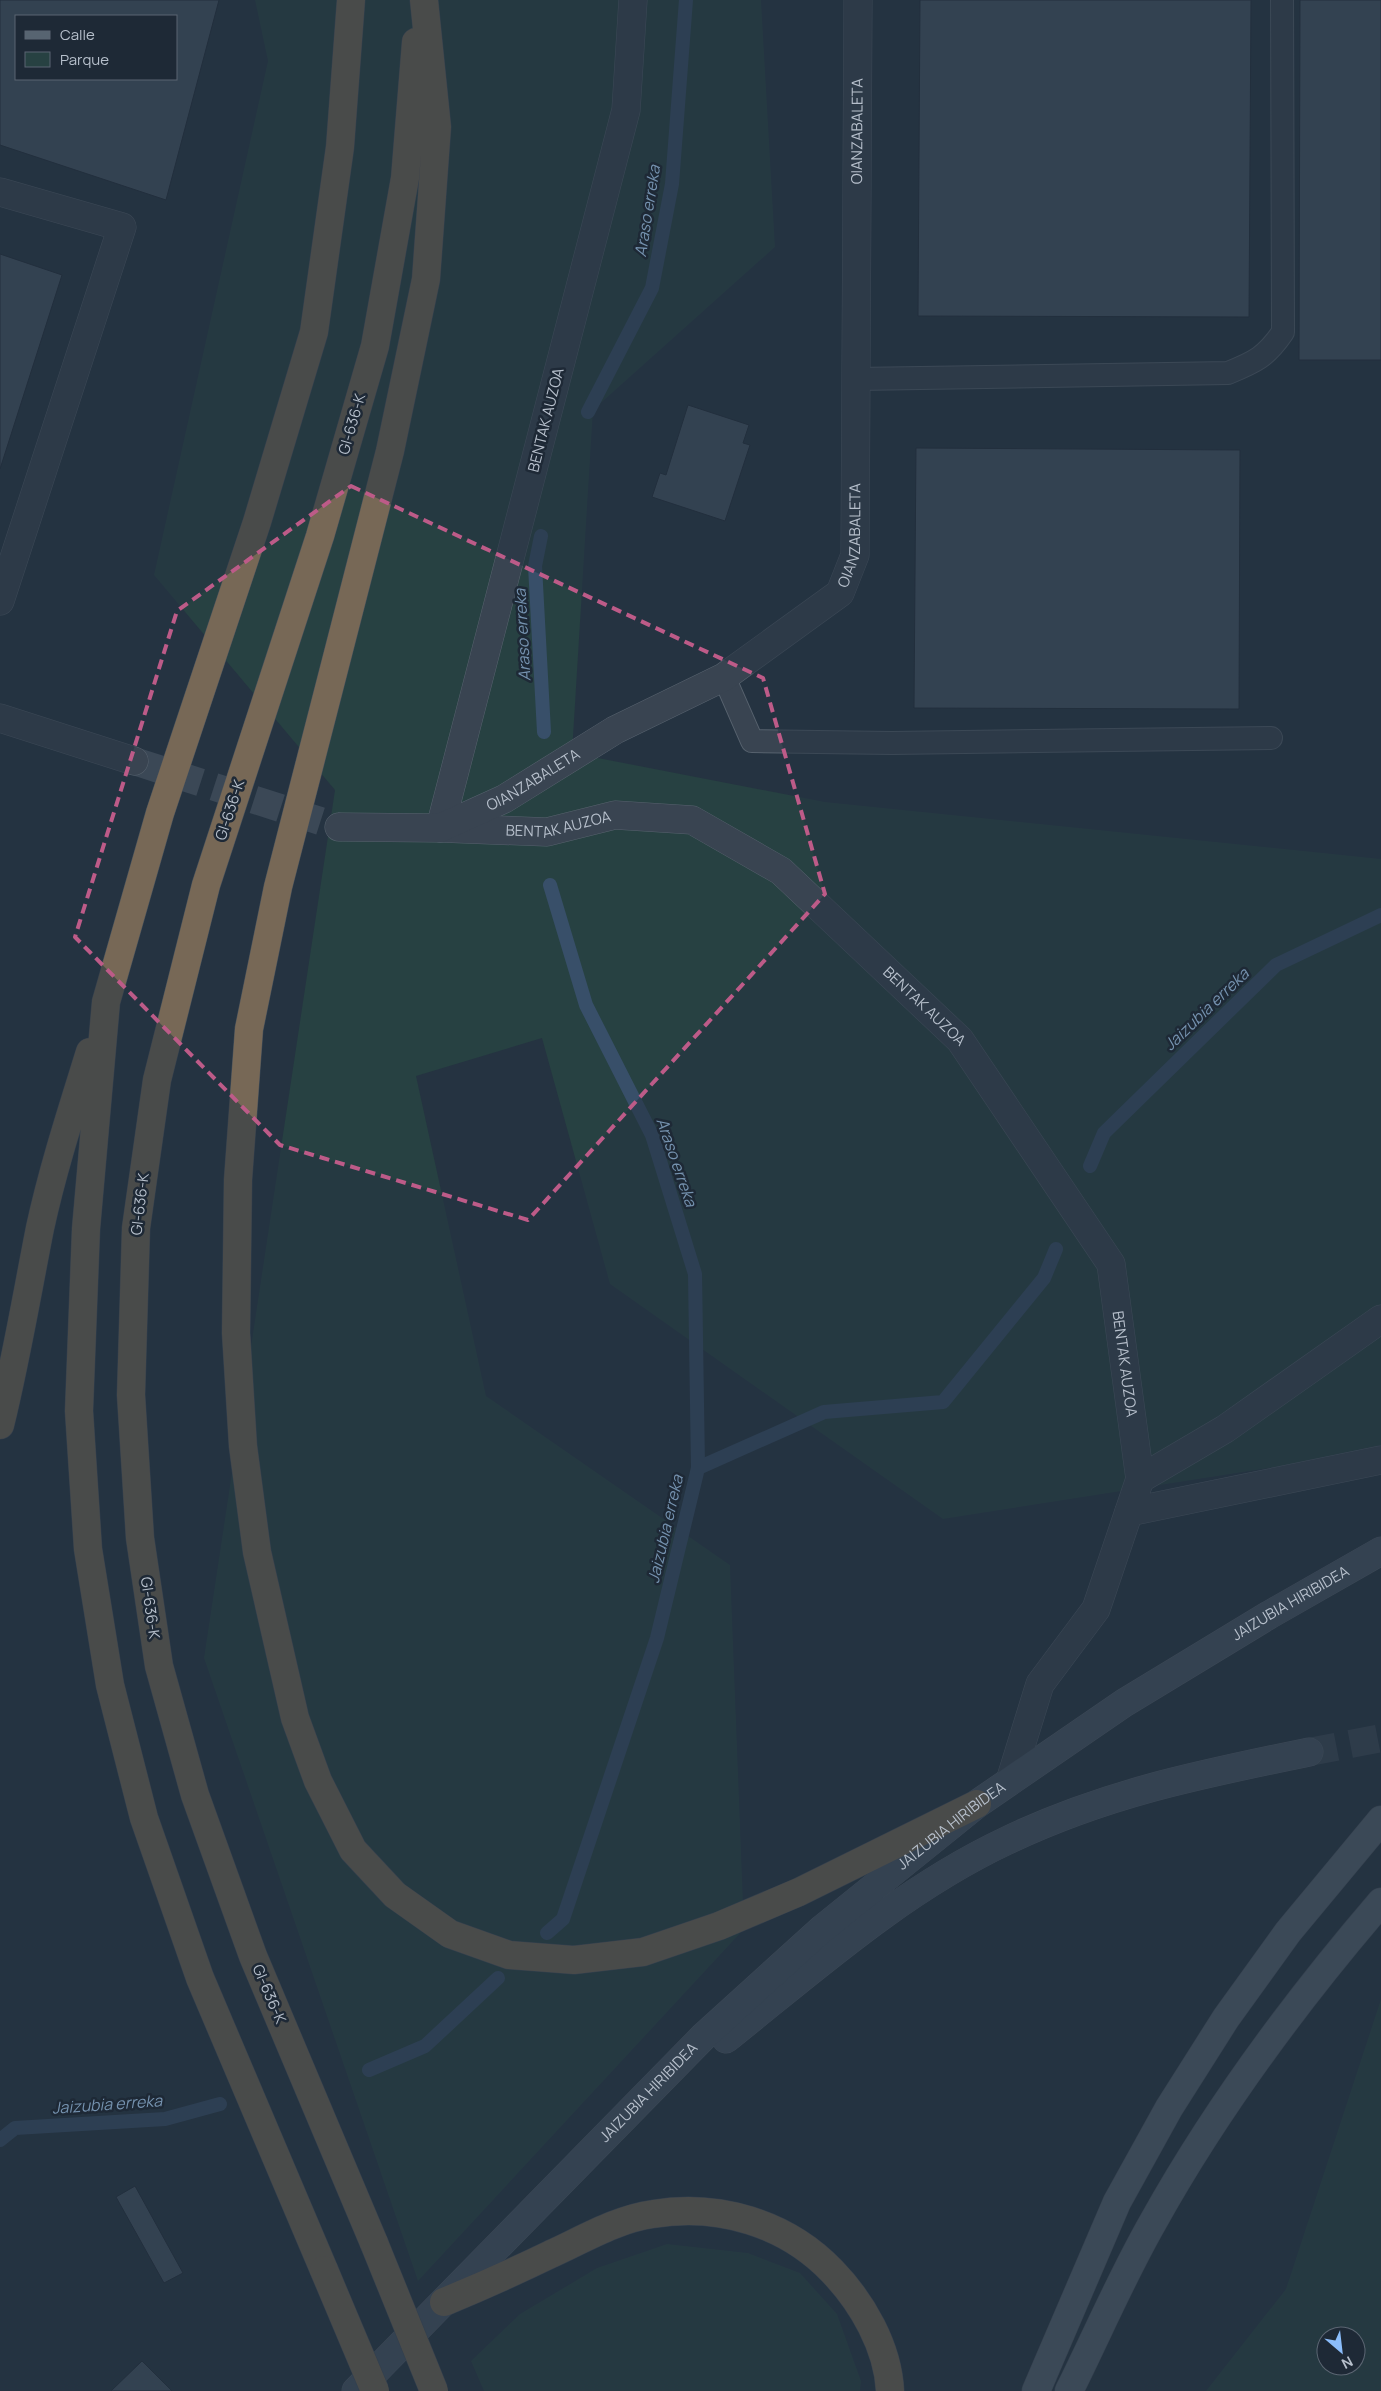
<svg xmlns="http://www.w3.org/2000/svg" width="1381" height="2391" font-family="Manrope,sans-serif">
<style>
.green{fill:#274142;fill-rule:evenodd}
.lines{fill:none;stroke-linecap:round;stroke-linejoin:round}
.stream{stroke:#384f69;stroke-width:14}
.building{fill:#465565;stroke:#202b38;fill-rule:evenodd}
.street-tunnel{stroke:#3b4856;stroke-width:28;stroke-dasharray:28 14;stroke-linecap:butt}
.secondary-tunnel{stroke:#3b4856;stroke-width:28;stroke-dasharray:28 14;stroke-linecap:butt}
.lane-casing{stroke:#57626e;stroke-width:24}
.street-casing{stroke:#57626e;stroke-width:29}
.secondary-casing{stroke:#57626e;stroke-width:29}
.primary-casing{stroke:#46505d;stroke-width:29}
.highway-casing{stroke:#444f5b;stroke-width:29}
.lane{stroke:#394451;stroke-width:22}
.street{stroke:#394451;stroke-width:28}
.secondary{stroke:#475464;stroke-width:28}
.primary{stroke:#576471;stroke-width:28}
.highway{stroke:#776856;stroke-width:28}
.highway-bridge-casing{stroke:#444f5b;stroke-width:29;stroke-linecap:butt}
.highway-bridge{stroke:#776856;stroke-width:28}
.marked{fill:none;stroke:#bd5b88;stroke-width:4;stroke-dasharray:10 6;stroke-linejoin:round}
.labels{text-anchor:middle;stroke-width:5;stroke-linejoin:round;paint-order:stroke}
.street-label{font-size:15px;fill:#b6bfcb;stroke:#1e2936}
.water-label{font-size:16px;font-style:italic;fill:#7592af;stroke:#1e2936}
</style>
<rect width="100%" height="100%" fill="#253341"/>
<path class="green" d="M 255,0 L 761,0 L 775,247 L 593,410 L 572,753 L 825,802 L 1381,859 L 1381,1445 L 1281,1466 L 943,1519 L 610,1284 L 542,1038 L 416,1076 L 486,1396 L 730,1565 L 744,1929 L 418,2281 L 204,1658 L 335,790 L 154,575 L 268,61 Z
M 1381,1999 L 1381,2391 L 1206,2391 L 1286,2289 ZM 1326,2336 L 1356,2336 L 1356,2366 L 1326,2366 Z
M 667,2244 L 748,2253 L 800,2273 L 837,2314 L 861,2381 L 860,2391 L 484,2391 L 471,2361 L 520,2314 L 597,2268 Z"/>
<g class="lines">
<path class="stream" d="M 588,412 L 652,288 L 672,184 L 686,0
M 541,536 L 535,566 L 544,732
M 550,885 L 586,1005 L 652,1135 L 695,1274 L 698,1468
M 1090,1166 L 1104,1133 L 1276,965 L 1381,915
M 547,1933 L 563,1919 L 657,1638 L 698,1468 L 824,1412 L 943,1402 L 1044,1278 L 1056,1249
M 369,2070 L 425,2046 L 498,1978
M 0,2140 L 15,2128 L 165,2119 L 220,2104"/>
</g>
<path class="building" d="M 0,0 L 219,0 L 166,200 L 0,145 ZM 16,16 L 176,16 L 176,79 L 16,79 Z
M 920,0 L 1251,0 L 1249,317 L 918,316 Z
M 1300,0 L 1381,0 L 1381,360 L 1299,360 Z
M 0,254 L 62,275 L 0,469 Z
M 688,405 L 749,425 L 743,443 L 750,445 L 725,521 L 652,497 L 660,473 L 666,475 Z
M 916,448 L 1240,450 L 1239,709 L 914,708 Z
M 135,2186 L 183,2273 L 164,2283 L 116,2197 Z
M 142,2361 L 172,2391 L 111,2391 Z"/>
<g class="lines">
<path class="street-tunnel" d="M 134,761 L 339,827"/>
<path class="secondary-tunnel" d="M 1309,1752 L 1381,1738"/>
<g class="lane-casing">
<path id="lane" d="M 856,379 L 1228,373 C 1255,362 1266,357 1283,332 L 1282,0
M 724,677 L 752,741 L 892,743 L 1271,738"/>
</g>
<g class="street-casing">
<g id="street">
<path id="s1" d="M 633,0 L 626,110 L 440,828 L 547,832 L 615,815 L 692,820 L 781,871 L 960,1040 L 1111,1264 L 1140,1479 L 1096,1609 L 1040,1684 L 1010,1781"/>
<path d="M 0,192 L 122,227 L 0,601"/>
<path d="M 0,718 L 134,761"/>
<path id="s2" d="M 339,827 L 440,828 L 504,799 L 615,730 L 724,677 L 840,593 L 855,555 L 858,0"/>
<path d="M 1140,1479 L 1225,1429 L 1381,1319"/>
<path d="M 1129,1512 L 1381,1460"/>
</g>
</g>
<g class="secondary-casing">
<g id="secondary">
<path d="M 726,2039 C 815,1968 902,1890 1006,1841 C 1106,1793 1202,1774 1309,1752"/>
<path id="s3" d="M 356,2391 L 704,2036 L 822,1929 L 977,1804 L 1124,1703 L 1269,1615 L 1381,1551"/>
</g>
</g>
<g class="primary-casing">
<path id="primary" d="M 1036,2391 L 1117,2202 L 1169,2108 L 1226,2018 L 1288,1932 L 1381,1820
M 1069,2391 C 1097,2335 1122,2276 1153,2222 C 1217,2107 1296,2001 1381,1902"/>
</g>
<g class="highway-casing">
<path id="highway" d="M 424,0 L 437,127 L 426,279 L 390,451 L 278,887 L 249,1029 L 238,1180 L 236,1333 L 243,1446 L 257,1552 L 295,1718 L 318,1781 L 353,1850 L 395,1895 L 450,1934 L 509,1955 L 574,1960 L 643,1952 L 719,1926 L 799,1892 L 977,1804
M 0,1425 C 16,1360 27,1294 40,1228 C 53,1168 72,1110 90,1052
M 374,2243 L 253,1956 L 195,1795 L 159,1666 L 140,1538 L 131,1395 L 136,1228 L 157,1080 L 206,885 L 320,536 L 375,346 L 405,178 L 416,42
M 324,2270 L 200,1978 L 144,1818 L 110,1685 L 88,1549 L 79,1411 L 86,1229 L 106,1002 L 160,813 L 257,522 L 314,332 L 340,147 L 351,0
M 444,2302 C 480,2287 516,2271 551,2254 C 584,2239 617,2219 653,2214 C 718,2203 786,2223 832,2271 C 862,2302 888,2347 890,2391"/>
</g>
<use href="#lane" class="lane"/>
<use href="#street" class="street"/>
<use href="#secondary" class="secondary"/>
<use href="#primary" class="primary"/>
<use href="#highway" class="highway"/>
<g class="highway-bridge-casing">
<path id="highway-bridge" d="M 374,2243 L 434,2391
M 324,2270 L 375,2391"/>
</g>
<use href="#highway-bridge" class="highway-bridge"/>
</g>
<path d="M0 0H1381V2391H0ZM 351,486 L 763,678 L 825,894 L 528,1220 L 280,1145 L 75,937 L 177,611 Z" fill="#253341" fill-opacity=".55" fill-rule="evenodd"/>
<path class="marked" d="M 351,486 L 763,678 L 825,894 L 528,1220 L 280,1145 L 75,937 L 177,611 Z"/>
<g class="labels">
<g class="street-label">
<text dy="5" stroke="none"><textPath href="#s2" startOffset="1031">OIANZABALETA</textPath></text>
<text transform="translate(546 420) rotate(-76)" y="5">BENTAK AUZOA</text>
<text transform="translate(352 424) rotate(-74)" y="5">GI-636-K</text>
<text dy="5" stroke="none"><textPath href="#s2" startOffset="626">OIANZABALETA</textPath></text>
<text dy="5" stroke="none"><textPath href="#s2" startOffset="206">OIANZABALETA</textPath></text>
<text transform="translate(230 810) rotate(-72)" y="5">GI-636-K</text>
<text dy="5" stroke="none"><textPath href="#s1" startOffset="971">BENTAK AUZOA</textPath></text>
<text dy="5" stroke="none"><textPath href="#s1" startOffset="1406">BENTAK AUZOA</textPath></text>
<text transform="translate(140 1204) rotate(-83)" y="5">GI-636-K</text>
<text dy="5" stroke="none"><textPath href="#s1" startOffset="1826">BENTAK AUZOA</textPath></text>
<text dy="5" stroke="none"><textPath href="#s3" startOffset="1228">JAIZUBIA HIRIBIDEA</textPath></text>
<text transform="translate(150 1608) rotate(82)" y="5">GI-636-K</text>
<text dy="5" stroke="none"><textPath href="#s3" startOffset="822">JAIZUBIA HIRIBIDEA</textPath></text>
<text transform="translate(269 1994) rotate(67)" y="5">GI-636-K</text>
<text dy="5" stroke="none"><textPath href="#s3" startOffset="418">JAIZUBIA HIRIBIDEA</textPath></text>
</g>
<g class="water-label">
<text transform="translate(647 211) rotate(-81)" y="6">Araso erreka</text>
<text transform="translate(522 635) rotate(-93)" y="6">Araso erreka</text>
<text transform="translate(1206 1009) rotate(-44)" y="6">Jaizubia erreka</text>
<text transform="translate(677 1162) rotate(71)" y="6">Araso erreka</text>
<text transform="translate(665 1529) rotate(-77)" y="6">Jaizubia erreka</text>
<text transform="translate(107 2104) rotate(-4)" y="6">Jaizubia erreka</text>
</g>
</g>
<rect x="15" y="15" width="162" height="65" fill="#1e2936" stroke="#5b6572"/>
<rect x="25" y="31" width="25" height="8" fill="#576471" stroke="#5b6572"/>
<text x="60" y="40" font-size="15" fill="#b6bfcb">Calle</text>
<rect x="25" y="52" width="25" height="15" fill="#274142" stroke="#5b6572"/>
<text x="60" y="65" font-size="15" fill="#b6bfcb">Parque</text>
<g transform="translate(1341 2351) rotate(152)"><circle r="24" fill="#1e2936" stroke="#5b6572"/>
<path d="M0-4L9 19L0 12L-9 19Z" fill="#8bbdfb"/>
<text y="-8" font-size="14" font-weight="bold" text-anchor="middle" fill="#b6bfcb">N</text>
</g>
</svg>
